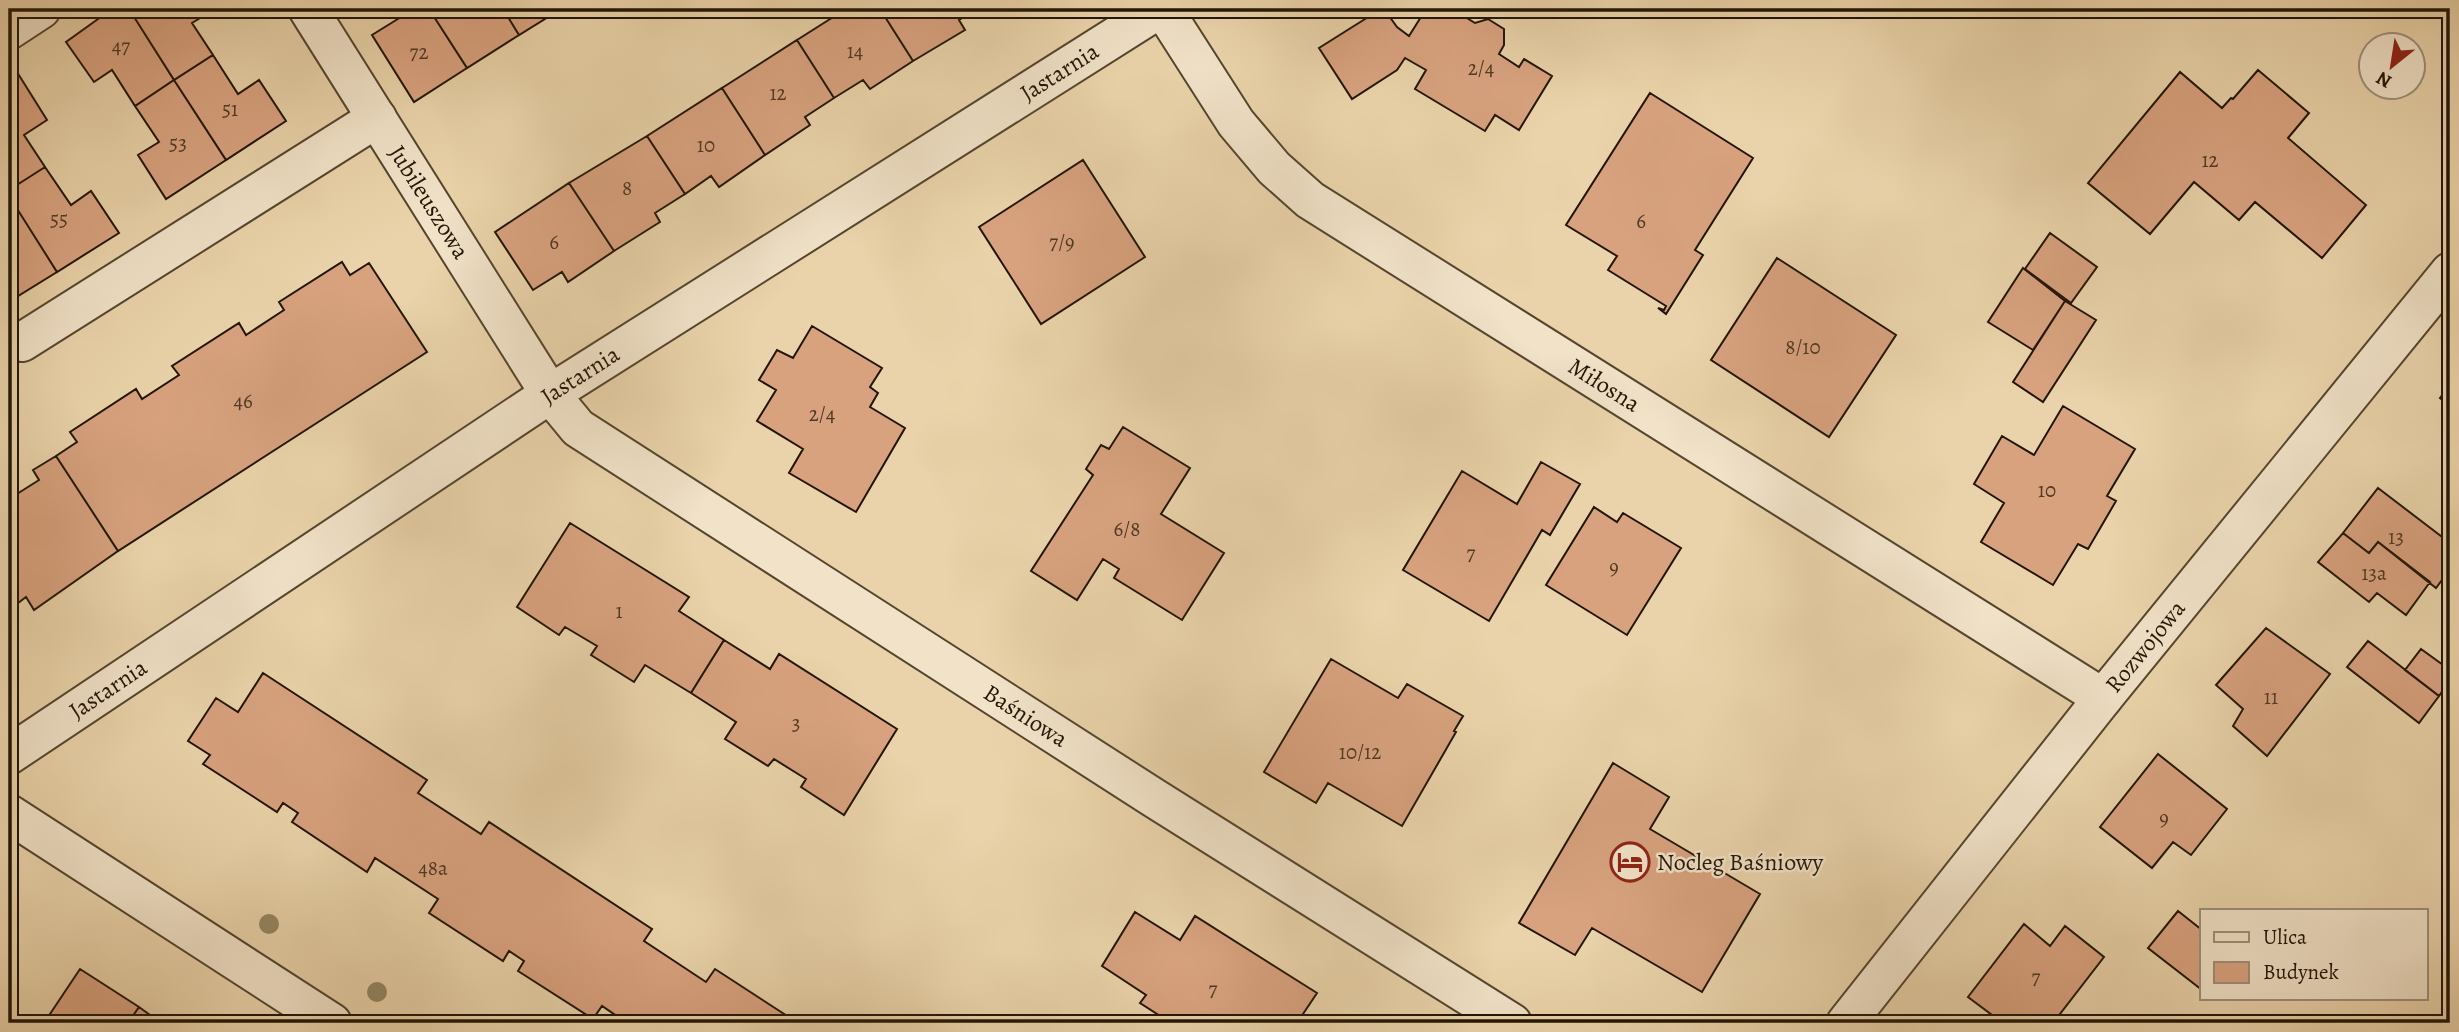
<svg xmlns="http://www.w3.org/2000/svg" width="2459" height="1032" font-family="Alegreya,serif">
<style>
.building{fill:#d8a27f;stroke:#221606;stroke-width:2}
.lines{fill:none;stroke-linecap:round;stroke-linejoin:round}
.minor-casing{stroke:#54452f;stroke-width:42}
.minor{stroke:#f1e2c8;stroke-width:38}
.tree{fill:#958765}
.labels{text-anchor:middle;stroke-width:5;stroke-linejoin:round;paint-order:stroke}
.number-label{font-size:21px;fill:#503924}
.street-label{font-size:24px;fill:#221606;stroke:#f1e2c8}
.poi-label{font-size:24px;fill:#221606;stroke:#f1e2c8;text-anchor:start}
</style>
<rect width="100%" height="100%" fill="#ead3aa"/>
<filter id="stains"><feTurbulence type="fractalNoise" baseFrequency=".00286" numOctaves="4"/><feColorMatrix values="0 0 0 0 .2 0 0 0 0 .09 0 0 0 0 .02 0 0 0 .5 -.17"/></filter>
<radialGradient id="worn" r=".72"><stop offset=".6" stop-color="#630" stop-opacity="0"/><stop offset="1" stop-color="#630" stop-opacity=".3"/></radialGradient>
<path class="building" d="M 112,9 L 129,9 L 174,80 L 135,106 L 112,70 L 94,82 L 66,42 Z
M 129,9 L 215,9 L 192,23 L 213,55 L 174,80 Z
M 414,9 L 429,9 L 467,68 L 414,102 L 372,35 Z
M 429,9 L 503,9 L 519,35 L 467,68 Z
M 503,9 L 561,9 L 519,35 Z
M 846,9 L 880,9 L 913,61 L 870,89 L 863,80 L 834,98 L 797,40 Z
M 880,9 L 977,9 L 959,20 L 965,30 L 913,61 Z
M 1381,9 L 1384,9 L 1397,27 L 1409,36 L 1426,9 L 1452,9 L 1475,23 L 1488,19 L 1504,29 L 1504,45 L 1499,54 L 1519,67 L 1524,59 L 1552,76 L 1519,130 L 1495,115 L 1485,131 L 1415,89 L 1426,70 L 1405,58 L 1397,70 L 1352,99 L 1319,48 Z
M 797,40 L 834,98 L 805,117 L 810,125 L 765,155 L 722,88 Z
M 213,55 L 238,94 L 259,80 L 286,121 L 226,160 L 174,80 Z
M 2258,70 L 2309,113 L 2288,138 L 2366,205 L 2322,258 L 2255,202 L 2239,220 L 2194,182 L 2150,234 L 2088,183 L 2180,72 L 2222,108 L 2231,98 L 2233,99 Z
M 17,72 L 47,120 L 24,135 L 45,167 L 9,190 L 9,78 Z
M 174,80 L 226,160 L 166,199 L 138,155 L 159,142 L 135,106 Z
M 722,88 L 765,155 L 719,187 L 711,176 L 685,194 L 647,136 Z
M 1650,93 L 1753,158 L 1695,250 L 1703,255 L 1666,314 L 1658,308 L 1664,310 L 1666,306 L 1608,270 L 1617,256 L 1566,225 Z
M 647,136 L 685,194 L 655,213 L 660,222 L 614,251 L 569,183 Z
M 1083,160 L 1145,257 L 1041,324 L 979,227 Z
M 45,167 L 71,205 L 91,191 L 119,233 L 57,272 L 9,196 L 9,190 Z
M 569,183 L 614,251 L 568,282 L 562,272 L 533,290 L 495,232 Z
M 9,196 L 57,272 L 18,296 L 9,281 Z
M 2050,233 L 2097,267 L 2071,303 L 2025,269 Z
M 1777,258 L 1896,335 L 1829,437 L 1711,360 Z
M 342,262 L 350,275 L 369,263 L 427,352 L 118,551 L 56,456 L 77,442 L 70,432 L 136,389 L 142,399 L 179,375 L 172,366 L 239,323 L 246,335 L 284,310 L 279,302 Z
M 2023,268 L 2065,301 L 2033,350 L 1988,322 Z
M 2065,301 L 2096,320 L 2043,402 L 2013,382 Z
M 812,326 L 882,368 L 870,387 L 878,393 L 870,407 L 905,428 L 856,512 L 789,473 L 803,449 L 757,421 L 776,390 L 759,380 L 777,350 L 793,358 Z
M 2450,385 L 2450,406 L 2440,398 Z
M 2063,406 L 2135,449 L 2107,496 L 2116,501 L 2088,549 L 2078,544 L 2053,585 L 1981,542 L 2004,503 L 1974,484 L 2002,436 L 2034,455 Z
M 1123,427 L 1190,468 L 1161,514 L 1224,553 L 1182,620 L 1114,578 L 1119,569 L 1103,559 L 1077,600 L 1031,571 L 1093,475 L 1086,469 L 1101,445 L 1109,449 Z
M 56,456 L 118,551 L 34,610 L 26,597 L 9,610 L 9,499 L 39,480 L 33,470 Z
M 1541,462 L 1580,484 L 1550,535 L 1542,530 L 1489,621 L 1403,570 L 1462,471 L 1517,504 Z
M 2378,488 L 2450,543 L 2450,569 L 2436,588 L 2378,542 L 2369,553 L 2343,533 Z
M 1594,507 L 1617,522 L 1623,513 L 1681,548 L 1627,635 L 1546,585 Z
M 570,523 L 689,597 L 679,611 L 724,640 L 691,693 L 645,665 L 634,682 L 591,655 L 597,646 L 565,627 L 559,635 L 517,607 Z
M 2343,533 L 2369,553 L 2378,542 L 2430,582 L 2406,615 L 2377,593 L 2369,602 L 2318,562 Z
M 2266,628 L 2330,674 L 2267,756 L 2233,726 L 2243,709 L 2216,685 Z
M 724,640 L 770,669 L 779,654 L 897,729 L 844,815 L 801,787 L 806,779 L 774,759 L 768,766 L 725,739 L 736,722 L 691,693 Z
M 2368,641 L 2439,696 L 2419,723 L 2347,667 Z
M 2421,649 L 2450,670 L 2450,680 L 2439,696 L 2405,670 Z
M 1331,659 L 1398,698 L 1407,684 L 1463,716 L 1454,731 L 1456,732 L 1402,826 L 1328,783 L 1316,803 L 1264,772 Z
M 263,673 L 427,780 L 418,793 L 481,834 L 489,822 L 652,929 L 644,941 L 706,982 L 715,969 L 798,1023 L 627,1023 L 602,1006 L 593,1019 L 518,971 L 524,961 L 509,951 L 503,961 L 429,913 L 438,899 L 375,858 L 367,872 L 292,822 L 298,813 L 283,803 L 277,812 L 203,764 L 210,755 L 188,741 L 216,698 L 238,712 Z
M 2158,754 L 2227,809 L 2191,855 L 2173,842 L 2152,868 L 2100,827 Z
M 1613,763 L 1669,797 L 1650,829 L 1760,894 L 1702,992 L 1592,928 L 1575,955 L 1519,923 Z
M 2178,911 L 2202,930 L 2202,990 L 2148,948 Z
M 1135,912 L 1180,940 L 1195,916 L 1317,993 L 1297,1023 L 1171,1023 L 1140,1003 L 1146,995 L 1102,966 Z
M 2024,924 L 2050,946 L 2065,926 L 2104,957 L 2053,1023 L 1992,1023 L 1996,1018 L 1968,997 Z
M 80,969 L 139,1007 L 128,1023 L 44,1023 Z
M 139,1007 L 161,1023 L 128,1023 Z
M 2300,1016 L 2308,1023 L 2294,1023 Z"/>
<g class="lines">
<g class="minor-casing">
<g id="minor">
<path id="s1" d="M 308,9 L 550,394 L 578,428 L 1154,798 L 1512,1023"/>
<path id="s2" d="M 1163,9 L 1236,123 L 1274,168 L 1310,200 L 2103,698"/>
<path d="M 9,30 L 41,9"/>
<path d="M 22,342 L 377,118"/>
<path id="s3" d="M 9,755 L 550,394 L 1159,9"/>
<path d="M 9,814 L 332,1023"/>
<path id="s4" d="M 1846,1023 L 2103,698 L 2450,272"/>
</g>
</g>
<use href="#minor" class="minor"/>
</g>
<g class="tree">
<circle cx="269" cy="924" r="10"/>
<circle cx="377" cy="992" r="10"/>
</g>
<defs>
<g id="hotel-ring" transform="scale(2.0125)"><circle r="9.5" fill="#f1e2c8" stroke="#8f2418" stroke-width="1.5"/><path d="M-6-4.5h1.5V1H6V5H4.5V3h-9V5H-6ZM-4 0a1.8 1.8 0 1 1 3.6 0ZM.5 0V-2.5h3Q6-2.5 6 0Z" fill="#8f2418"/></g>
</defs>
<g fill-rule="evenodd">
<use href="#hotel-ring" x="1630" y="862"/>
</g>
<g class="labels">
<g class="number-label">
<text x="121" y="53">47</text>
<text x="855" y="58">14</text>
<text x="419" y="59">72</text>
<text x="1481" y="75">2/4</text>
<text x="778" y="100">12</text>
<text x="230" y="116">51</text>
<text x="178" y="150">53</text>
<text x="706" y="152">10</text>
<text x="2210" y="167">12</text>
<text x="627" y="195">8</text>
<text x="59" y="226">55</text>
<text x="1641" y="228">6</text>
<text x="554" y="249">6</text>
<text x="1062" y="249">7/9</text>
<text x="1803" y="354">8/10</text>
<text x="243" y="408">46</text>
<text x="822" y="421">2/4</text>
<text x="2047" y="497">10</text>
<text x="1127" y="536">6/8</text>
<text x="2396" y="544">13</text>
<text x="1471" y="560">7</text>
<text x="1614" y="574">9</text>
<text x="2374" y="580">13a</text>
<text x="619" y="618">1</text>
<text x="2271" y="704">11</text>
<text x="796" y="730">3</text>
<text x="1360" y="759">10/12</text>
<text x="2164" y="825">9</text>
<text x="433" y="875">48a</text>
<text x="2036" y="984">7</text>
<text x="1213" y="996">7</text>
</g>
<g class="street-label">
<text dy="8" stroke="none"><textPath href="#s3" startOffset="1253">Jastarnia</textPath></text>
<text dy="8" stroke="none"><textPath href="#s1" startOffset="228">Jubileuszowa</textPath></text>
<text dy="8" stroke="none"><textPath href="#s3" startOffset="686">Jastarnia</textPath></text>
<text dy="8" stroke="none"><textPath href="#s2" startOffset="590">Miłosna</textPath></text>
<text dy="8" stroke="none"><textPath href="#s4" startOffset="481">Rozwojowa</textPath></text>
<text dy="8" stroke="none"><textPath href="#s3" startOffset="119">Jastarnia</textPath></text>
<text dy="8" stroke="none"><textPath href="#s1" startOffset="1031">Baśniowa</textPath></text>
</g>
<g class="poi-label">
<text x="1657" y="870">Nocleg Baśniowy</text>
</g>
</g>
<rect width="2459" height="1032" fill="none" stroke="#ead3aa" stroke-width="35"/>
<rect x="10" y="10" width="2438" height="1011" fill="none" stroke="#221606" stroke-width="3.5"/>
<rect x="18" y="18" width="2424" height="997" fill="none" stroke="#221606" stroke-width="2"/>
<rect x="2200" y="909" width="228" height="91" fill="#f1e2c8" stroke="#9e907a" stroke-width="2"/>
<rect x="2214" y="932" width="35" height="10" fill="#f1e2c8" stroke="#9e907a" stroke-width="2"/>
<text x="2263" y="944" font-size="21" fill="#221606">Ulica</text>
<rect x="2214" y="962" width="35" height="21" fill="#d8a27f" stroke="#9e907a" stroke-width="2"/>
<text x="2263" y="979" font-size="21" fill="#221606">Budynek</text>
<g transform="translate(2392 66) rotate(210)"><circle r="33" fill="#f1e2c8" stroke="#9e907a" stroke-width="2"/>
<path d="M0-5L12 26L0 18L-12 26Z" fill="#8f2418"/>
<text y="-10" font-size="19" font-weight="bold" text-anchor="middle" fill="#221606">N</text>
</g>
<rect width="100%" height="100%" filter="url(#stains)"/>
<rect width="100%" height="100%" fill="url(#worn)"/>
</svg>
